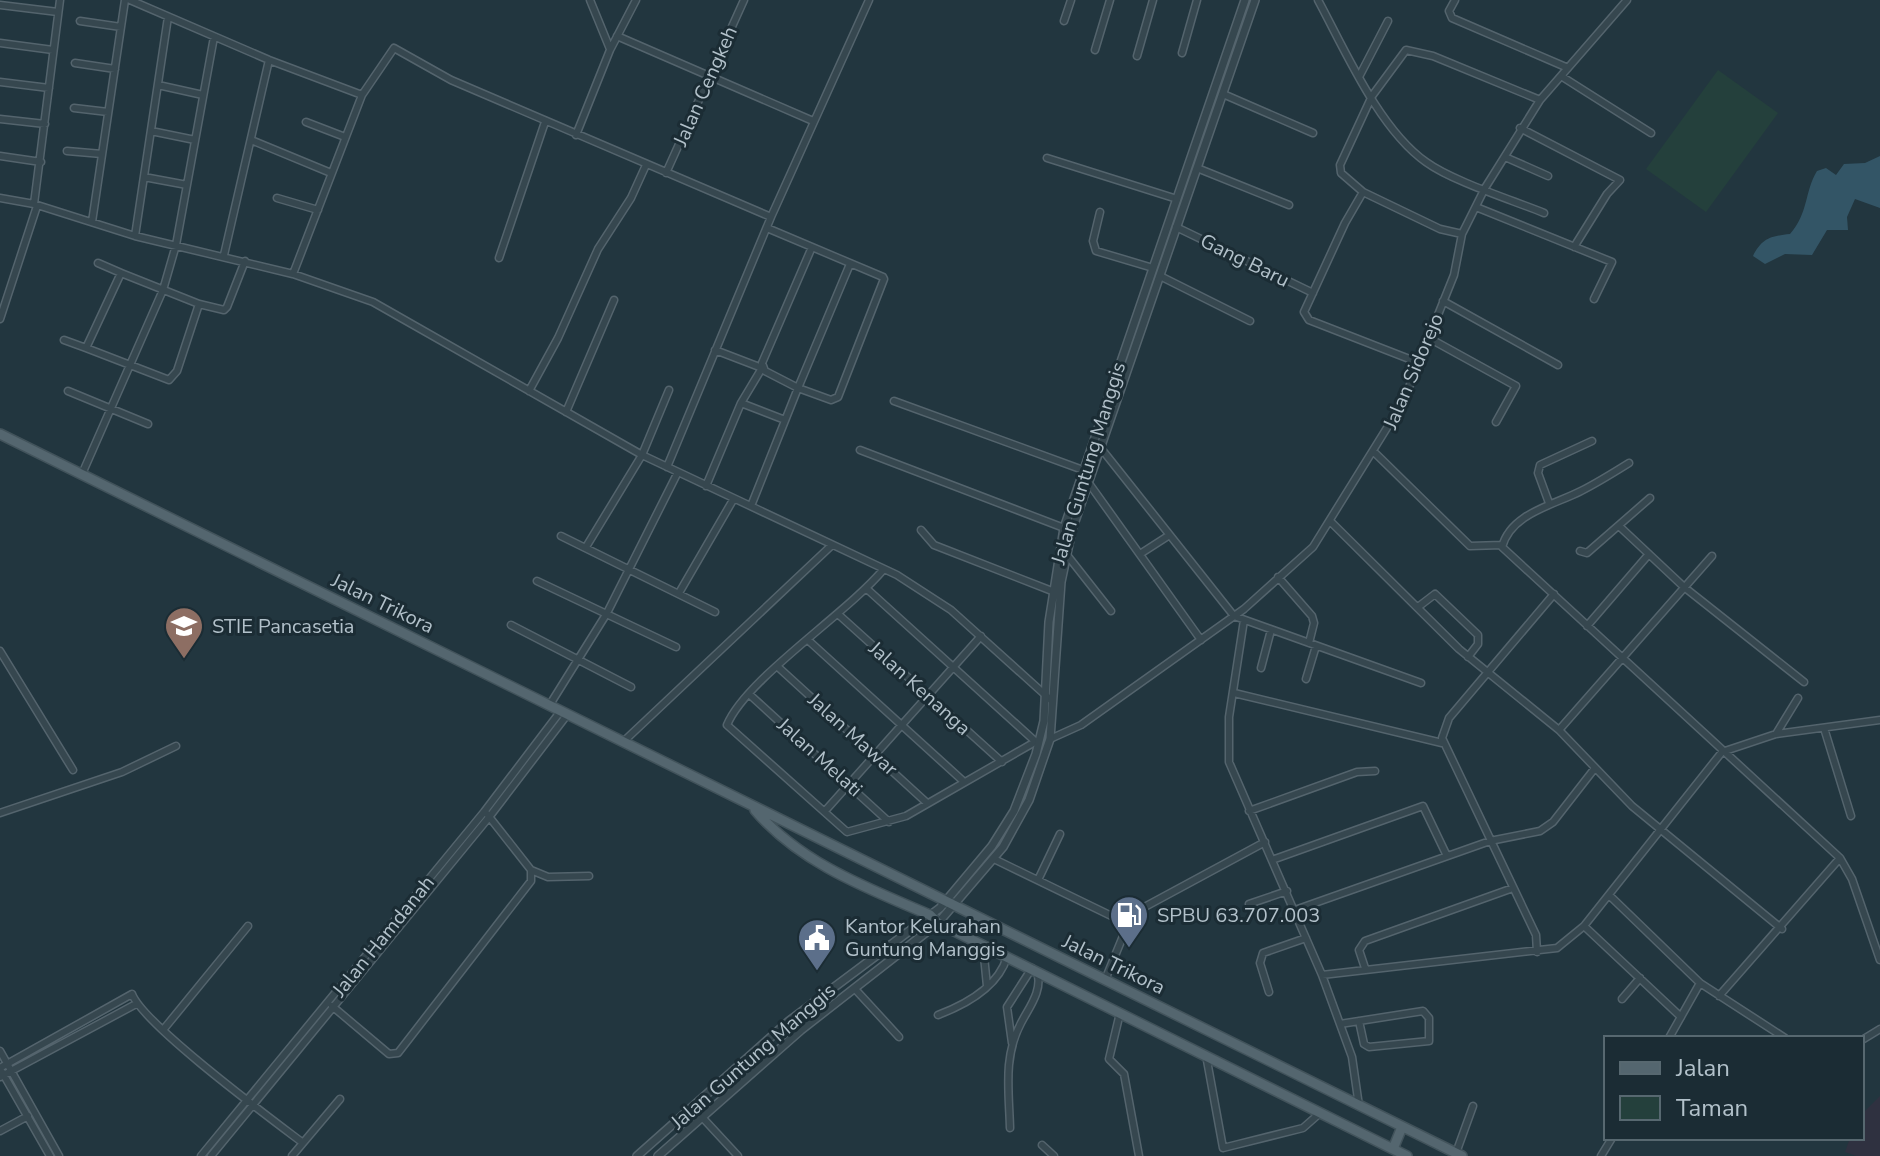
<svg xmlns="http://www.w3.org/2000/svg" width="1880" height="1156" font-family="'Nunito Sans',sans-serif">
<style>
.medical{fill:#2f3140}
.green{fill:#24403c}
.water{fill:#356}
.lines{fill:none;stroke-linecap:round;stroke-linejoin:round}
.minor-casing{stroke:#54646d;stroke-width:9}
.tertiary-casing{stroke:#54646d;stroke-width:10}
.primary-casing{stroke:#42535b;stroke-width:12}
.minor{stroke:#36474f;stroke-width:6}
.tertiary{stroke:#36474f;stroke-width:7}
.primary{stroke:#54666f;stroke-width:9}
.labels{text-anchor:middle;stroke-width:6;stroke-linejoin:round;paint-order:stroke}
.street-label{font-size:20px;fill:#b2c1ca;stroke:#1b2c34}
.poi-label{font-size:20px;fill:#b2c1ca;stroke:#1b2c34;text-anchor:start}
</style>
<rect width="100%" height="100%" fill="#22363f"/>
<path class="medical" d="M 1880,1096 L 1880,1156 L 1856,1156 L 1845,1152 L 1850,1138 L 1862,1138 L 1862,1114 Z"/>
<path class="green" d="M 1718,70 L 1778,113 L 1706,212 L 1646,169 Z"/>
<path class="water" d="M 1880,156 L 1880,208 L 1855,199 L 1847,217 L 1848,230 L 1827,230 L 1812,255 L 1785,254 L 1765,264 L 1753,256 C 1762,238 1771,236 1790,234 C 1809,212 1804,193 1817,171 L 1826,168 L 1836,175 L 1844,164 L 1865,163 Z"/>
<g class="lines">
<g class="minor-casing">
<path id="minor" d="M 130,0 L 269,60 L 362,95
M 590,0 L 610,49
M 1318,0 C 1345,50 1379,129 1426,162 C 1452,181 1512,200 1544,213
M 1455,0 L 1449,11 L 1452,18 L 1568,68
M 0,5 L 58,12
M 80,21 L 121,27
M 1064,21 L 1071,0
M 617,36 L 813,121
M 0,43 L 53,50
M 1095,50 L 1110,0
M 1182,53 L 1197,0
M 1137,56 L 1153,0
M 75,63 L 115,69
M 1360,75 L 1388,21
M 1561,76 L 1651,133
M 0,82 L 49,88
M 158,85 L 203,95
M 1223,94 L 1313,133
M 74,108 L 108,112
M 0,119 L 45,124
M 306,122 L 345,137
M 1520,128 L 1620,180 L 1607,194 L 1574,247
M 151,131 L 195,140
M 576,135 L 610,50 L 636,0
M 251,140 L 331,173
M 67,151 L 102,154
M 0,156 L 41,162
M 1505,157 L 1548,176
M 1047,158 L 1177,199
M 1197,168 L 1289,205
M 666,173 L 744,0
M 144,177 L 187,185
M 1363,192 L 1341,173 L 1340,165 L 1372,96 L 1406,50 L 1433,56 L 1540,100
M 0,198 L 34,204 L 135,236 L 293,274 L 373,302 L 642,455 L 897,575 L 951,610 L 1052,701
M 277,198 L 318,210
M 34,204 L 60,0
M 1476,207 L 1612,262 L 1594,299
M 1100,212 L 1093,241 L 1096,251 L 1153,268
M 771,217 L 869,0
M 92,222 L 125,0
M 1176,227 L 1313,293
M 767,228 L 883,277 L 884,279 L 838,397 L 831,400 L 798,388 L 850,264
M 135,236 L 168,17
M 224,255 L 269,60
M 499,258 L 545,122
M 98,263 L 121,273
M 121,273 L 199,304 L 177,371 L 169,380 L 86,348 Z
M 293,274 L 362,95 L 394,48 L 451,80 L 771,217 L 667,467
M 1160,276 L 1250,321
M 1443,301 L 1558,365
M 199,304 L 224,310 L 227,307 L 245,261
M 0,319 L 37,206
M 1427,337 L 1516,386 L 1496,422
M 64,340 L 86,348
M 1417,362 L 1309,320 L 1304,312 L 1345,223 L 1363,192 L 1440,229 L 1462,234
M 68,391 L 148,424
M 529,391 L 558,338 L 598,249 L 631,198 L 646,165
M 894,401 L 1083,470
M 741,403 L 785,420
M 566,412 L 614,300
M 1100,447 L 1234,616 L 1421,683
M 860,450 L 1064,528
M 1374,452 L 1470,546 L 1502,545
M 1629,463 C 1613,473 1597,483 1581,491 C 1554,505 1511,513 1502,547 L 1840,858 L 1719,996
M 82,474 L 163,290 L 176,245 L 214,37
M 1088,482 L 1201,640
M 706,486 L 741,403 L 762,368 L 715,350
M 1549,503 L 1538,473 L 1540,465 L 1592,441
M 751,506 L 798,388 L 765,371 L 762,363 L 812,247
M 1330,521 L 1459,649 L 1559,730 L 1632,806 L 1782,929
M 1619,526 L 1684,587 L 1804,682
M 921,530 L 934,545 L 1052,591
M 561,536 L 715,612
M 586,547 L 642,455 L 669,390
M 1580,551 L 1587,553 L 1650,498
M 1140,554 L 1168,536
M 1067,555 L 1111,611
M 883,570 C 845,615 746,679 727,725 L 847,832 L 906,816 L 1035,742
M 1278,577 L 1312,616 L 1314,623 L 1309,643
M 537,581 L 676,647
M 867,589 L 1036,742
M 679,593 L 733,500
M 1418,607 L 1435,594 L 1478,635 L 1478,644 L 1468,657
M 839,615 L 1002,762
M 1244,620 L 1229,717 L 1229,762 L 1322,975 L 1352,1057 L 1359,1106
M 511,625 L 631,687
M 1587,626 L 1649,554
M 809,641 L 962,780
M 0,651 L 73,770
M 778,667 L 927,803
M 1261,668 L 1271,630
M 1306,679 L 1316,646
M 1234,693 L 1442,743
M 749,694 L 889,822
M 549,706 L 607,613 L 678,472
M 1824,728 L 1851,816
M 1559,730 L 1712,556
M 1776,734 L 1798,698
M 1050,739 L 1081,725 L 1244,609 L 1313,547 L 1403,402 L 1454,275 L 1462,234 L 1485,188 L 1540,100 L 1627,0
M 623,742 L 832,545
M 825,811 L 981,636
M 1249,811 L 1357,772 L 1375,771
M 0,813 L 122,772 L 176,746
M 487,814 L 531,870 L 548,877 L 589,876
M 1840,858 L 1852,879 L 1880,960
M 994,859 L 1128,924
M 1272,860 L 1423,806 L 1447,856
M 1038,880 L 1060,834
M 1609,895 L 1700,983 L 1785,1038
M 1249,904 L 1287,891
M 1295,910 L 1490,841 L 1540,831 L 1553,822 L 1595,768
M 1584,926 L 1681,1017
M 983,946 L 987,986
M 1537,952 L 1536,935 L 1442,738 L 1449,718 L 1554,594
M 1365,968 L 1359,950 L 1365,941 L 1513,888
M 1322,975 L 1557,948 L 1584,926 L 1722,752 L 1776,734 L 1880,720
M 1105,980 L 1128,924 L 1139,910 L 1265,842
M 855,989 L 899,1037
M 1269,992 L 1260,963 L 1263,953 L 1306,938
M 1622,999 L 1640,978
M 332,1006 L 389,1054 L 398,1053 L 531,881 L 531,870
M 1120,1013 L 1109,1059 L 1124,1074 L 1139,1156
M 938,1015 C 967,1004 998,987 1007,957
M 1340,1024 L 1423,1011 L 1429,1018 L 1429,1041 L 1369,1047 L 1364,1044 L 1359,1021
M 163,1030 L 248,926
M 1669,1038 L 1700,983
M 1862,1040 L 1880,1029
M 1012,1043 L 1007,1007 L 1032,968
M 0,1051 L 59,1156
M 1206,1055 L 1223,1148 L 1303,1128 L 1320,1113
M 0,1068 L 132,994 C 144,1025 270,1118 303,1143
M 2,1072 L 50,1156
M 0,1077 L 136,1004
M 701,1116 L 738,1156
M 1010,1128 C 1009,1091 1003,1057 1021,1023 C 1030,1006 1043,990 1037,971
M 0,1131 L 28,1116
M 1042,1145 L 1054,1156
M 1456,1153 L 1473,1106
M 201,1156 L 484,812 L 560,712
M 211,1156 L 490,816 L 567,715
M 292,1156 L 340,1099
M 1601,1156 L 1612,1138"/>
</g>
<g class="tertiary-casing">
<path id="tertiary" d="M 637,1156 L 789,1021 L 940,908 L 992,846 L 1014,811 L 1036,754 L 1044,721 L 1049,622 L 1064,528 L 1245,0
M 658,1156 L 801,1030 L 938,923 L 1003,847 L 1029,800 L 1050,739 L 1061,582 L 1072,530 L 1255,0"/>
</g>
<g class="primary-casing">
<path id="primary" d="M 0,434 L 1462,1156
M 755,810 C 800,863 867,888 930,915 L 938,923 L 1407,1156
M 1393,1149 L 1402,1127"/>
</g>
<use href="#minor" class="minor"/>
<use href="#tertiary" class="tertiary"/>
<use href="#primary" class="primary"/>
</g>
<defs>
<g id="university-pin" transform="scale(2)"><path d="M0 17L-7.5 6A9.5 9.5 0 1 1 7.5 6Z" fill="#8d6e63" stroke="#1b2c34"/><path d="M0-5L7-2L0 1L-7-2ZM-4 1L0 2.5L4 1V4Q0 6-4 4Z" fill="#fff"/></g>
<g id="fuel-pin" transform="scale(2)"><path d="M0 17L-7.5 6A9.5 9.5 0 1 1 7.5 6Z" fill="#5c6f8a" stroke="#1b2c34"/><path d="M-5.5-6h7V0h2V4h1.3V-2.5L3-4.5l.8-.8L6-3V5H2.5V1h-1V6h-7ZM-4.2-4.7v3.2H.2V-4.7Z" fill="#fff"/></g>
<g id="civic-pin" transform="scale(2)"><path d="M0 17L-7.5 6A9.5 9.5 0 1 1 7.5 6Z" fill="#5c6f8a" stroke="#1b2c34"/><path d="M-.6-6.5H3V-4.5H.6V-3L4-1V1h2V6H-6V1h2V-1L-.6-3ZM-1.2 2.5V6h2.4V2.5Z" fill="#fff"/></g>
</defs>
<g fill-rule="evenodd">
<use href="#university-pin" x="184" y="626"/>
<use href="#fuel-pin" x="1129" y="915"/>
<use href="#civic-pin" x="817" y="938"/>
</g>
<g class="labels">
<g class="street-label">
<text transform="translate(705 86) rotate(-66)" y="7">Jalan Cengkeh</text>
<text transform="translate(1245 260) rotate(26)" y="7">Gang Baru</text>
<text transform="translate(1413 371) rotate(-67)" y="7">Jalan Sidorejo</text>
<text transform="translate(1088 463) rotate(-73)" y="7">Jalan Guntung Manggis</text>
<text transform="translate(383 603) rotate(26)" y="7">Jalan Trikora</text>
<text transform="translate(920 688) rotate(42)" y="7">Jalan Kenanga</text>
<text transform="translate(853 734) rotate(42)" y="7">Jalan Mawar</text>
<text transform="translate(820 757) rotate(42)" y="7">Jalan Melati</text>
<text transform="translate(383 936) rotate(-51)" y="7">Jalan Hamdanah</text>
<text transform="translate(1114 964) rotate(26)" y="7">Jalan Trikora</text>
<text transform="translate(753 1056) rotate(-41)" y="7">Jalan Guntung Manggis</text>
</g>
<g class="poi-label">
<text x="212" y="633">STIE Pancasetia</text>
<text x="1157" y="922">SPBU 63.707.003</text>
<text x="845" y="933">Kantor Kelurahan<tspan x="845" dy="23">Guntung Manggis</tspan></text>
</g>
</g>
<rect x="1604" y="1036" width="260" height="104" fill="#1b2c34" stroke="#576870" stroke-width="2"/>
<rect x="1620" y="1062" width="40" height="12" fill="#54666f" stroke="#576870" stroke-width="2"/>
<text x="1676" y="1076" font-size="24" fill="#b2c1ca">Jalan</text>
<rect x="1620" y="1096" width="40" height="24" fill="#24403c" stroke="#576870" stroke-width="2"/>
<text x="1676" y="1116" font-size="24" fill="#b2c1ca">Taman</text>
</svg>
